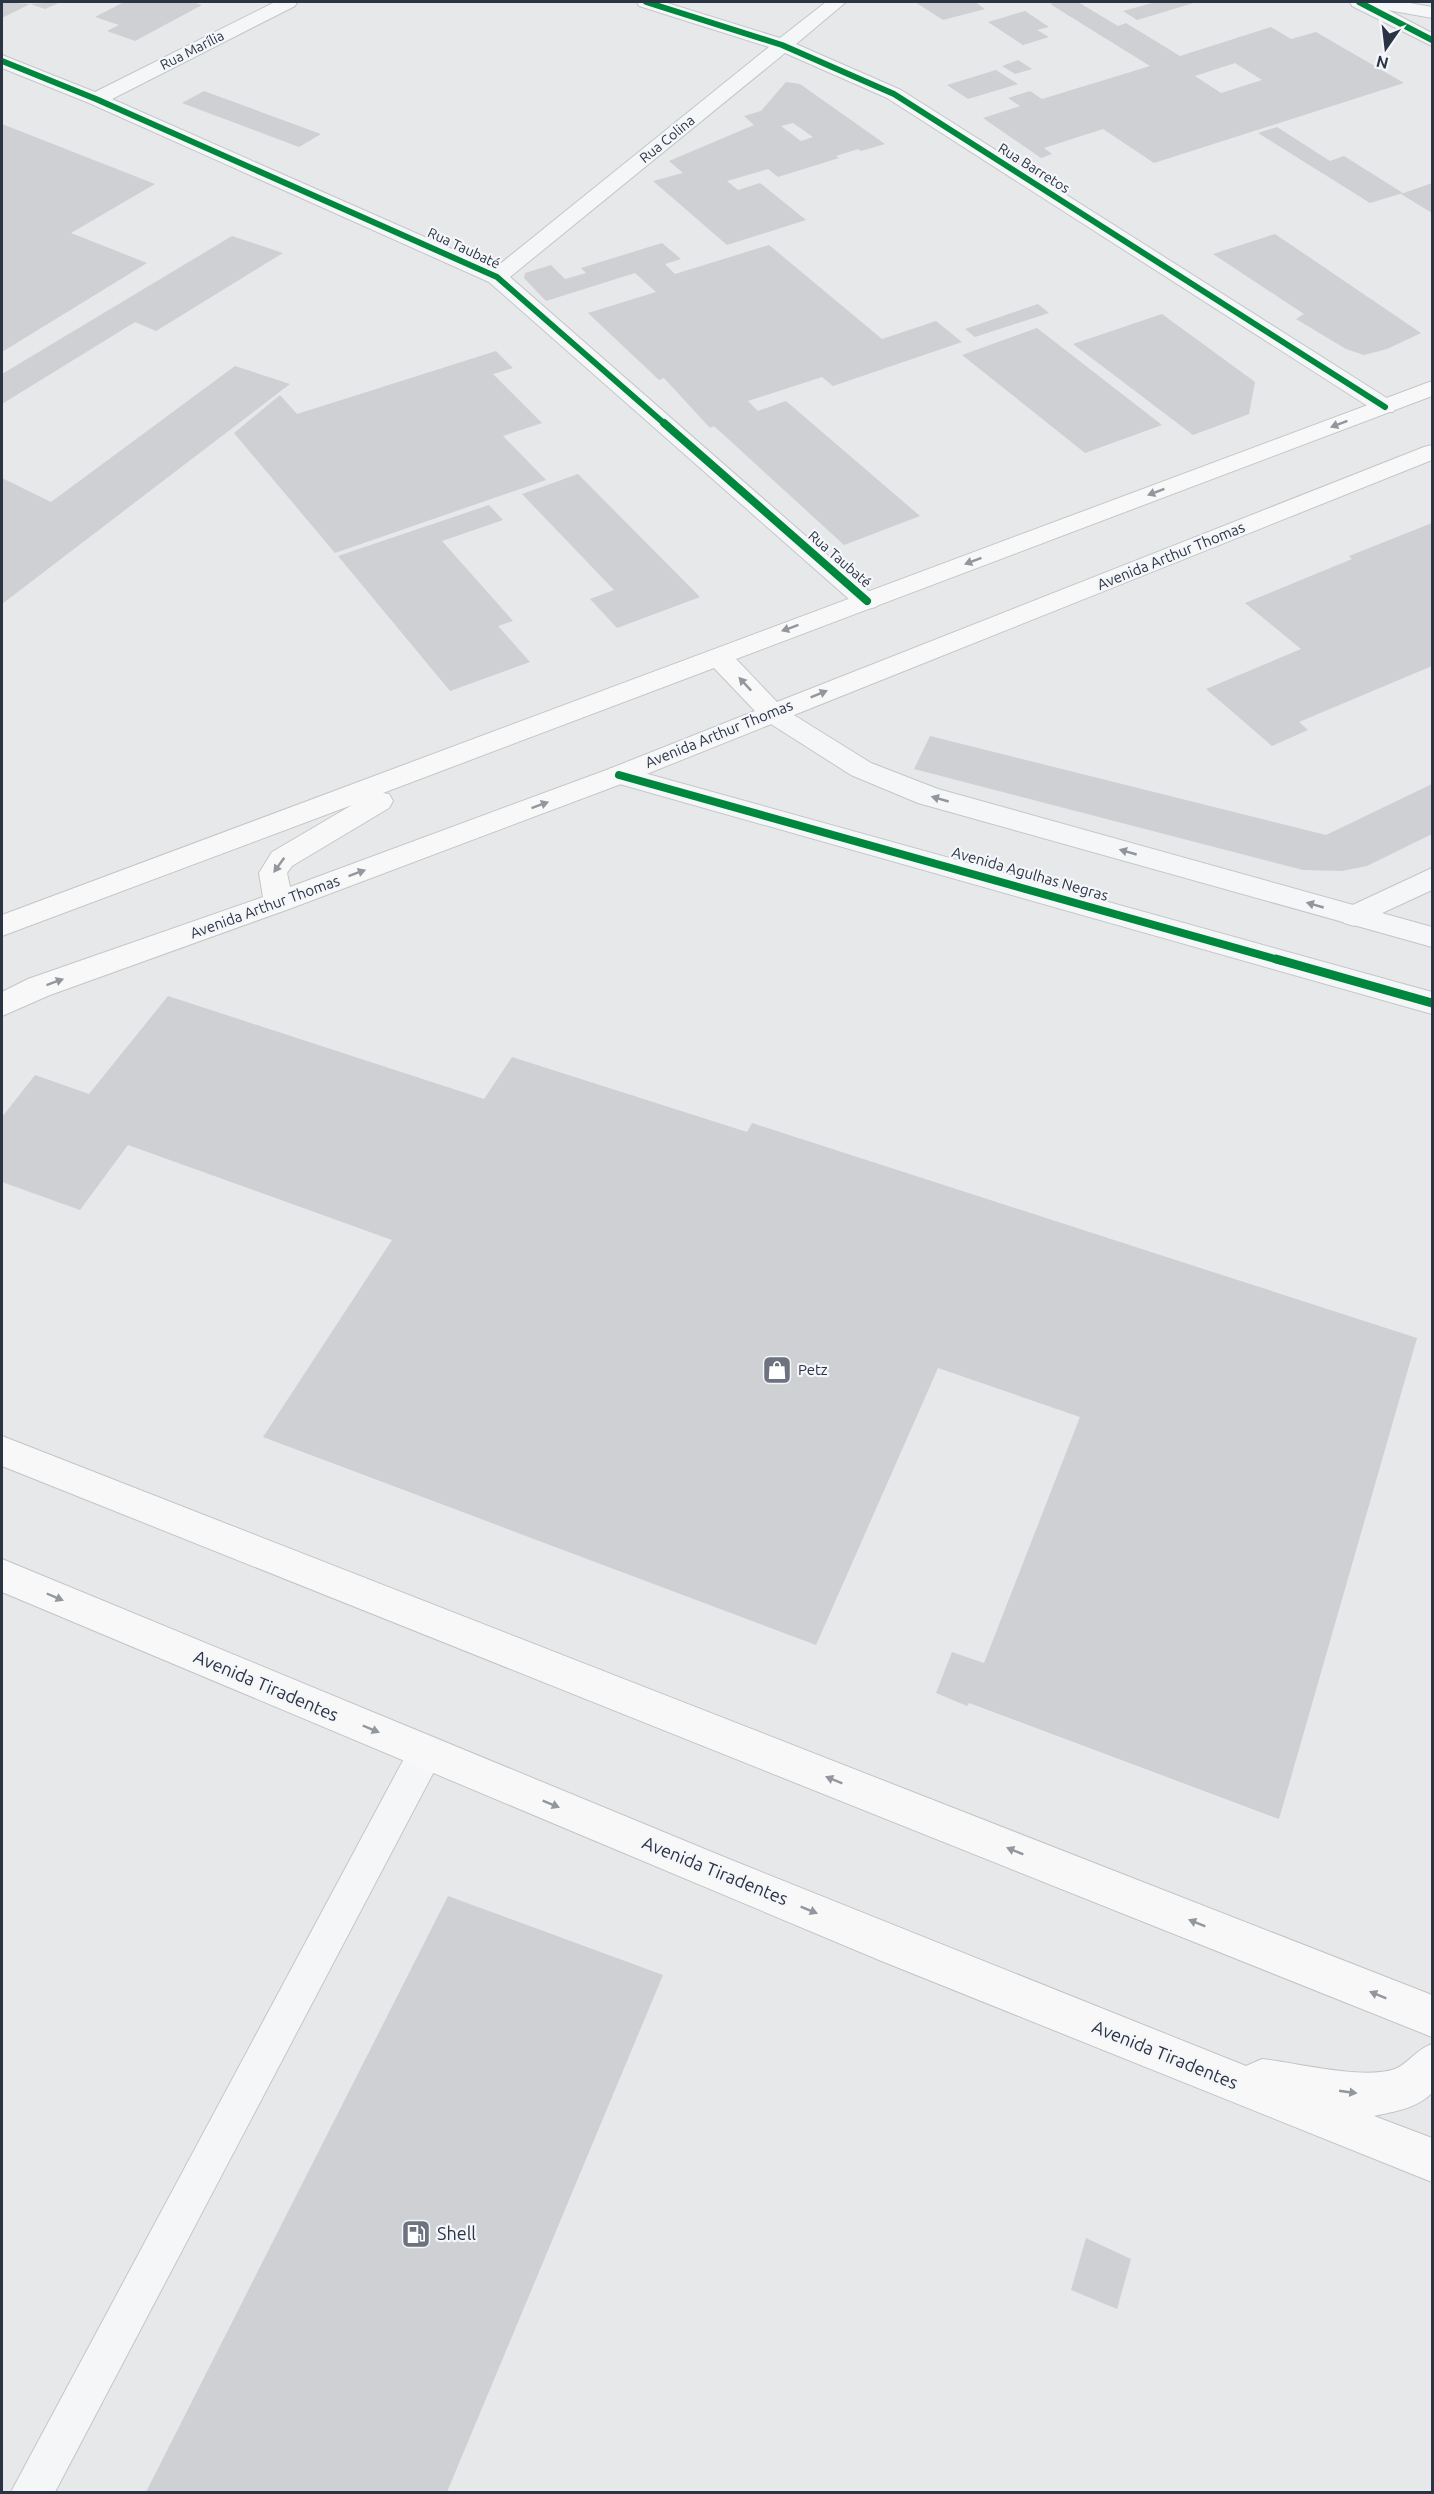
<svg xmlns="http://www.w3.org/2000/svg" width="1434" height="2494" font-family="Ubuntu,sans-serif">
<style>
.building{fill:#ced0d3;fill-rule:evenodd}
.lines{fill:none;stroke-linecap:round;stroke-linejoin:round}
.service-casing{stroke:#c4c6c8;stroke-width:2}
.minor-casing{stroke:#c4c6c8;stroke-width:2}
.tertiary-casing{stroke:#c4c6c8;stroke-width:2}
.secondary-casing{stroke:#c4c6c8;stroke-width:2}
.primary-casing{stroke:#c2c5c8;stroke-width:2}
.service{fill:#f5f6f7;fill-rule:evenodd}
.minor{fill:#f5f6f7;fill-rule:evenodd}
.tertiary{fill:#f5f6f7;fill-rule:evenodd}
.secondary{fill:#f8f8f8;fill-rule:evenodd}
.primary{fill:#f8f8f8;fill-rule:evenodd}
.cycleway-far2-casing{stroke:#f4f6f9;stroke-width:8}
.cycleway-far1-casing{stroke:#f4f6f9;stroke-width:10}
.cycleway-casing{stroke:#f4f6f9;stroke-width:13}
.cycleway-far2{stroke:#00873e;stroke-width:6}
.cycleway-far1{stroke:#00873e;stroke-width:8}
.cycleway{stroke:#00873e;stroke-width:9}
.oneway{fill:#92969e}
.oneway2{fill:#90959e}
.labels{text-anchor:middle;stroke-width:4.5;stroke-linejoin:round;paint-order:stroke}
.far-street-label{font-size:14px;fill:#2b3445;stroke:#f4f6f9}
.street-label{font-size:15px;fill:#2b3445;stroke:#f4f6f9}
.poi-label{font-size:15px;fill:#2b3445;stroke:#f4f6f9;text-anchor:start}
.near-street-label{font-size:18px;fill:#2b3445;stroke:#f4f6f9}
.near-poi-label{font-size:18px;fill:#2b3445;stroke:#f4f6f9;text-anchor:start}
</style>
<rect width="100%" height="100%" fill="#e6e8ea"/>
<path class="building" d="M 2,2 L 30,4 L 61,2 L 45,9 L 30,4 L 2,18 Z
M 124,2 L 192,2 L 202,5 L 135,41 L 107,31 L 119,25 L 95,17 Z
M 915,2 L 975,2 L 985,9 L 943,20 Z
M 1058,2 L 1078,2 L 1118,26 L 1126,23 L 1180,56 L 1271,27 L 1291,39 L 1316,32 L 1404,83 L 1154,163 L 1103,129 L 1044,148 L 1052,154 L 1041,158 L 983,118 L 1020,106 L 1008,98 L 1030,91 L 1042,99 L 1150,66 L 1050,4 ZM 1235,63 L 1262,80 L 1221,93 L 1195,76 Z
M 1156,2 L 1197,2 L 1137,20 L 1123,11 Z
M 1025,11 L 1049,27 L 1037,30 L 1049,37 L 1023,45 L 988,22 Z
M 1018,60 L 1032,69 L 1015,74 L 1002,66 Z
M 996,70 L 1018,84 L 968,99 L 947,85 Z
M 786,82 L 800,84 L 885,144 L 861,151 L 858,149 L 836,156 L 839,158 L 778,177 L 768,169 L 727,181 L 738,190 L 760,183 L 806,220 L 727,245 L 653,181 L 683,173 L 669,161 L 754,125 L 744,116 L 761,111 ZM 793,123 L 813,137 L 801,141 L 781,126 Z
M 204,91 L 321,134 L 299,147 L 182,103 Z
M 2,124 L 155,184 L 71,233 L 147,263 L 2,352 Z
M 1277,127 L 1330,161 L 1344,156 L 1403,193 L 1370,203 L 1258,133 Z
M 1432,183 L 1432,213 L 1401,194 Z
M 1275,234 L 1421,333 L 1387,349 L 1364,355 L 1346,349 L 1296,319 L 1304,314 L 1213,254 Z
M 232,236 L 283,253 L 156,331 L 135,322 L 2,404 L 2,374 Z
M 662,243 L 681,259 L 665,264 L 675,274 L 769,245 L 882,339 L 936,321 L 962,342 L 833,386 L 822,377 L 748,401 L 758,411 L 786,401 L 920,516 L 844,545 L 714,426 L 710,428 L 664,378 L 659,380 L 588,313 L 656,292 L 635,273 L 546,301 L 524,278 L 525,273 L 551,265 L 565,279 L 586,273 L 581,268 Z
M 1038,304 L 1049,313 L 975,337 L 965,329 Z
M 1162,314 L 1255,382 L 1249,414 L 1193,435 L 1073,344 Z
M 1037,328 L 1162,425 L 1085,453 L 962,355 Z
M 496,351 L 513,368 L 493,374 L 542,423 L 503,436 L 546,480 L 335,553 L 234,433 L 280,395 L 297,414 Z
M 235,366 L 290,384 L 2,604 L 2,478 L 51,502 Z
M 578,474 L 700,597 L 617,628 L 590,599 L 614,590 L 522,494 Z
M 489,505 L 503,520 L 442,541 L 513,621 L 498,626 L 530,662 L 450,691 L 338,556 Z
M 1432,523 L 1432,666 L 1299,722 L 1308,730 L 1272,746 L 1206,689 L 1301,649 L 1245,603 L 1352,559 L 1349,556 Z
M 930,736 L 1326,835 L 1432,784 L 1432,834 L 1367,866 L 1342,871 L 1303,870 L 914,769 Z
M 168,996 L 484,1099 L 512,1057 L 747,1132 L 752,1123 L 1417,1338 L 1279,1819 L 969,1703 L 967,1706 L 936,1693 L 952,1652 L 984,1663 L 1080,1417 L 938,1368 L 816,1645 L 263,1437 L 392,1240 L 128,1145 L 80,1210 L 2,1182 L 2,1117 L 35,1075 L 89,1094 Z
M 448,1896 L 663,1975 L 447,2492 L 146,2492 Z
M 1086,2238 L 1131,2259 L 1117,2309 L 1071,2290 Z"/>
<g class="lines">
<g class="service-casing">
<path id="service" d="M 426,1736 L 438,1740 L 444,1752 L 438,1764 L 55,2492 L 11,2492 L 414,1740 Z"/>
</g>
<g class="minor-casing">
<path id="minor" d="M 275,2 L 297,2 L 295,6 L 112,99 L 495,268 L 769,47 L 639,6 L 637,2 L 664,2 L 780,38 L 826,2 L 846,2 L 796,44 L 901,90 L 1393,402 L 1397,407 L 1393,412 L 1377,412 L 887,98 L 785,53 L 510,277 L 880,601 L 876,607 L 867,609 L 858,607 L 489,282 L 89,103 L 2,68 L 2,55 L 95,92 Z
M 1350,2 L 1404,2 L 1432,7 L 1432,18 L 1388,10 L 1432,33 L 1432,46 L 1352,6 Z
M 1432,868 L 1432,890 L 1354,926 L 1344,923 L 1339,916 L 1344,909 Z"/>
</g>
<g class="tertiary-casing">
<path id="tertiary" d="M 772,704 L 781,707 L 871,763 L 938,789 L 1432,927 L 1432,947 L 918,803 L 851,775 L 763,719 L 759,713 L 763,707 Z
M 619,766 L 1432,992 L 1432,1014 L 609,781 L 605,775 L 609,769 Z"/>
</g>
<g class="secondary-casing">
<path id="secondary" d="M 1432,381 L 1432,396 L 736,659 L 777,702 L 1424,447 L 1432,445 L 1432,460 L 629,781 L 289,909 L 50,995 L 2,1016 L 2,992 L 28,979 L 263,897 L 259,873 L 272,852 L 352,805 L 2,936 L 2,915 ZM 714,668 L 755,711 L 609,769 L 290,887 L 287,873 L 292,866 L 389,808 L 393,801 L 389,794 L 383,793 Z"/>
</g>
<g class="primary-casing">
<path id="primary" d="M 2,1436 L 1432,1995 L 1432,2037 L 2,1466 Z
M 2,1559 L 729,1859 L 1246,2066 L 1262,2059 C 1296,2063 1364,2080 1395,2069 C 1408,2064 1415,2050 1432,2044 L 1432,2093 C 1415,2109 1396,2111 1374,2116 L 1432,2138 L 1432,2182 L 879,1960 L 2,1592 Z"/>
</g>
<use href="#service" class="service"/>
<use href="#minor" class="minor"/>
<use href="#tertiary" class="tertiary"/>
<use href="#secondary" class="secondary"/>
<use href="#primary" class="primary"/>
<g class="cycleway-far2-casing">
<path id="cycleway-far2" d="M 646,2 L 782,45 L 894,94 L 1385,407
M 1359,2 L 1432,40
M 2,61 L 96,99 L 497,277 L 666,425"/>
</g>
<g class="cycleway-far1-casing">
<path id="cycleway-far1" d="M 664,423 L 867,601
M 619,775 L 1282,961"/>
</g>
<g class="cycleway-casing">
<path id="cycleway" d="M 1276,959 L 1432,1003"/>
</g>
<use href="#cycleway-far2" class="cycleway-far2"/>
<use href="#cycleway-far1" class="cycleway-far1"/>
<use href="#cycleway" class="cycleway"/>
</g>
<defs><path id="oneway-solid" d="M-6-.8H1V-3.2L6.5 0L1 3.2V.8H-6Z" transform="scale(1.5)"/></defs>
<g class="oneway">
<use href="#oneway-solid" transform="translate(1339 424) rotate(159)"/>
<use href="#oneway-solid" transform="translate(1156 492) rotate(159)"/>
<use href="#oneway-solid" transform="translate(973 561) rotate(159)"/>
<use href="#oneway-solid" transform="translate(790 628) rotate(160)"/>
<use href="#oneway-solid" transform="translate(745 684) rotate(-133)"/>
<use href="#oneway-solid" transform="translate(819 694) rotate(-22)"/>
<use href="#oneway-solid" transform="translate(540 805) rotate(-20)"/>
<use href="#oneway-solid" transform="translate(279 865) rotate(126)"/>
<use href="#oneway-solid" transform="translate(357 873) rotate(-20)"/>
<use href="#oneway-solid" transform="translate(55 982) rotate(-20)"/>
<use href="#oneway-solid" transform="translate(55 1597) rotate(23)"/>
<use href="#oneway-solid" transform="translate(371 1729) rotate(23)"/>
<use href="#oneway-solid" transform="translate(834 1780) rotate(-158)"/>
<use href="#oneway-solid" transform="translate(551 1804) rotate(22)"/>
<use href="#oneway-solid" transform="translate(1015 1851) rotate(-158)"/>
<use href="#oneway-solid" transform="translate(809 1910) rotate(22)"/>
<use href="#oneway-solid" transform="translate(1197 1923) rotate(-158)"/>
<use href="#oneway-solid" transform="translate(1378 1995) rotate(-158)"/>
<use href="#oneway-solid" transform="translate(1348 2092) rotate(8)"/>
</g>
<g class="oneway2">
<use href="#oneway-solid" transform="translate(940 799) rotate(-164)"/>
<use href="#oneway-solid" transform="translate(1128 852) rotate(-164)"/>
<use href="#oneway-solid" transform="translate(1315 905) rotate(-164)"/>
</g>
<defs>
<g id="shop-square" transform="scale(1.5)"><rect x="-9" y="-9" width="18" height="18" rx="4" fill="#6c737f" stroke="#f4f6f9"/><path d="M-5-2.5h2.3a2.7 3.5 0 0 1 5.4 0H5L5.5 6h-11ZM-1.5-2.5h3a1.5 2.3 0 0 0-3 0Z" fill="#fff"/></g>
<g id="fuel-square" transform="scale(1.5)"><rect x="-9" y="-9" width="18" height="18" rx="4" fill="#6c737f" stroke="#f4f6f9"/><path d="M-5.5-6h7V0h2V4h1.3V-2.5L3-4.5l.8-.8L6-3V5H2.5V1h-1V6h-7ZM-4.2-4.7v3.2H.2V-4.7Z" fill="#fff"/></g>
</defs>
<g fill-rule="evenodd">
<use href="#shop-square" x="777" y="1370"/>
<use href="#fuel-square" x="416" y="2234"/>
</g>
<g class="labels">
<g class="far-street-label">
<text transform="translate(192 50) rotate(-27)" y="5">Rua Marília</text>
<text transform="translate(667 139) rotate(-39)" y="5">Rua Colina</text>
<text transform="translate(1034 168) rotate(32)" y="5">Rua Barretos</text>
<text transform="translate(464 248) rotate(25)" y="5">Rua Taubaté</text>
<text transform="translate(840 559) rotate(41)" y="5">Rua Taubaté</text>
</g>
<g class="street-label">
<text transform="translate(1171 556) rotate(-22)" y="5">Avenida Arthur Thomas</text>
<text transform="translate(719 734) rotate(-22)" y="5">Avenida Arthur Thomas</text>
<text transform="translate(1030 874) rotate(16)" y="5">Avenida Agulhas Negras</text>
<text transform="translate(265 907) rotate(-20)" y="5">Avenida Arthur Thomas</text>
</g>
<g class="poi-label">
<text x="798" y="1375">Petz</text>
</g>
<g class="near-street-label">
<text transform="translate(266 1686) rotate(23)" y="6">Avenida Tiradentes</text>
<text transform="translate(715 1871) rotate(22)" y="6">Avenida Tiradentes</text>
<text transform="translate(1165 2055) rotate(22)" y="6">Avenida Tiradentes</text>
</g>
<g class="near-poi-label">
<text x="437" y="2240">Shell</text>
</g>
</g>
<rect width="1434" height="2494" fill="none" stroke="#2b3445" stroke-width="6"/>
<g transform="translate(1386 48) rotate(194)" stroke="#f4f6f9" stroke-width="4.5" paint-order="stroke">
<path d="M0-4.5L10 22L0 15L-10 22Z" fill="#2b3445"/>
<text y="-9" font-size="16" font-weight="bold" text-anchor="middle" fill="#2b3445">N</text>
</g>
</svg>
